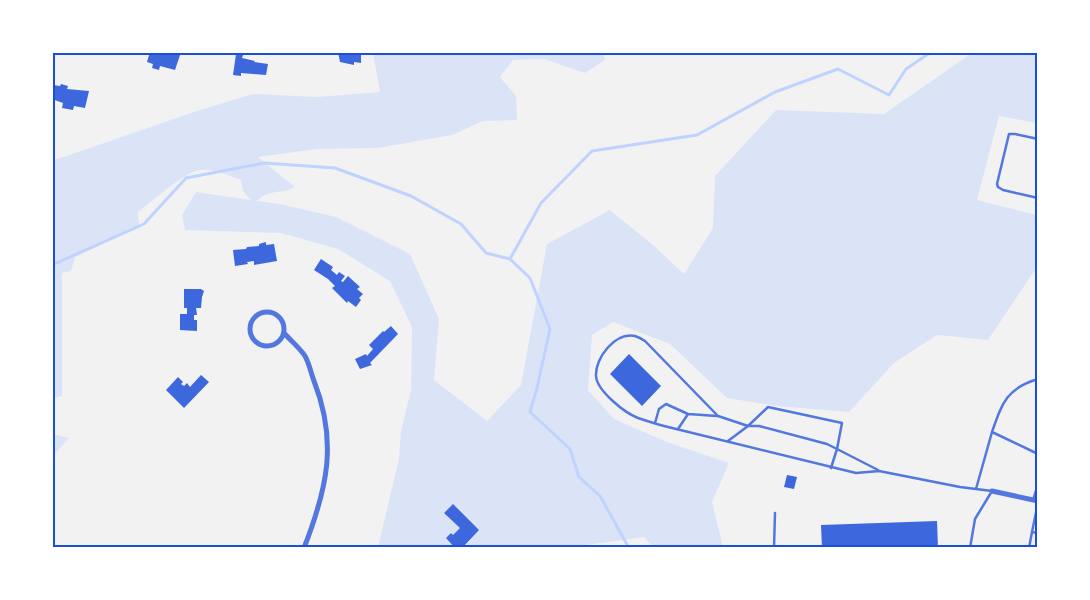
<svg xmlns="http://www.w3.org/2000/svg" width="1090" height="600" font-family="Inter,sans-serif">
<style>
.green{fill:#dbe4f7}
.lines{fill:none;stroke-linecap:round;stroke-linejoin:round}
.stream{stroke:#bfd3fe;stroke-width:3}
.building{fill:#3d67dc}
.service{stroke:#5277de;stroke-width:2.5}
.minor{stroke:#5277de;stroke-width:5}
.neatline{fill:none;stroke:#1d4ed8;stroke-width:2}
</style>
<rect width="100%" height="100%" fill="#f2f2f2"/>
<path class="green" d="M 373,53 L 604,53 L 605,60 L 585,73 L 544,59 L 513,60 L 500,77 L 516,96 L 517,120 L 483,121 L 452,135 L 378,148 L 317,149 L 258,157 L 295,187 C 280,195 270,188 257,201 L 280,204 L 336,217 L 410,254 L 439,319 L 434,380 L 487,421 L 521,385 L 547,244 L 610,210 L 654,246 L 684,274 L 713,228 L 715,176 L 776,110 L 884,114 L 972,53 L 1037,53 L 1037,123 L 999,116 L 977,200 L 1037,215 L 1037,267 L 988,340 L 937,335 L 894,363 L 849,412 L 777,406 L 727,398 L 670,344 L 613,322 L 592,335 L 588,390 L 614,419 L 667,442 L 729,463 L 712,502 L 723,547 L 653,547 L 644,537 L 565,548 L 378,547 L 399,459 L 401,431 L 411,390 L 412,327 L 390,281 L 338,249 L 281,233 L 185,230 L 182,215 L 196,192 L 251,200 L 243,191 L 241,180 C 228,175 214,168 199,170 C 187,171 150,203 138,212 L 139,226 L 75,257 L 71,271 L 62,273 L 62,396 L 55,398 L 53,434 L 69,438 L 53,456 L 52,161 L 200,110 L 253,94 L 317,97 L 380,92 Z"/>
<g class="lines">
<path class="stream" d="M 510,259 L 541,203 L 592,151 L 697,135 L 775,92 L 838,69 L 889,95 L 906,69 L 931,52
M 52,265 L 144,224 L 186,178 L 264,163 L 335,168 L 411,196 L 461,224 L 486,253 L 510,259 L 530,278 L 550,329 L 537,388 L 530,412 L 570,449 L 579,477 L 600,496 L 629,548"/>
</g>
<path class="building" d="M 150,52 L 181,52 L 175,70 L 160,66 L 159,70 L 152,68 L 153,64 L 147,62 Z
M 338,52 L 361,52 L 361,63 L 354,62 L 354,65 L 340,62 Z
M 236,54 L 243,55 L 242,58 L 255,61 L 254,62 L 268,64 L 266,75 L 241,73 L 241,76 L 233,75 Z
M 61,84 L 68,86 L 67,89 L 89,91 L 85,108 L 74,106 L 73,110 L 62,108 L 63,103 L 52,99 L 53,85 L 60,86 Z
M 266,242 L 266,245 L 274,244 L 277,261 L 254,265 L 254,261 L 247,262 L 248,264 L 235,266 L 233,250 L 246,249 L 247,247 L 259,246 L 259,244 Z
M 321,259 L 333,267 L 331,270 L 337,275 L 339,272 L 345,276 L 341,281 L 343,282 L 348,276 L 360,287 L 357,289 L 363,294 L 359,298 L 361,300 L 356,307 L 348,301 L 347,303 L 332,288 L 335,286 L 328,279 L 314,270 Z
M 184,289 L 201,289 L 204,291 L 202,297 L 201,308 L 196,308 L 197,315 L 194,315 L 194,320 L 197,320 L 197,331 L 180,330 L 180,314 L 187,314 L 187,308 L 184,308 Z
M 391,326 L 398,334 L 370,363 L 372,365 L 360,369 L 355,359 L 366,354 L 367,356 L 373,349 L 369,345 L 383,331 L 384,332 Z
M 629,354 L 661,386 L 642,406 L 610,374 Z
M 201,375 L 209,382 L 184,408 L 166,390 L 178,377 L 183,382 L 181,384 L 184,386 L 187,383 L 190,387 Z
M 787,475 L 797,477 L 794,489 L 784,487 Z
M 453,504 L 479,530 L 462,548 L 455,548 L 446,538 L 451,533 L 453,535 L 460,528 L 444,513 Z
M 937,521 L 938,548 L 822,548 L 821,525 Z"/>
<g class="lines">
<path class="service" d="M 1038,139 L 1015,134 L 1009,134 L 997,184 L 998,187 L 1003,190 L 1038,198
M 1038,379 C 1007,388 1002,403 992,432 L 1038,454
M 768,407 L 842,423 L 837,449 L 827,444 L 759,426 L 748,426 Z
M 655,423 L 659,409 L 666,404 L 688,414 L 717,416
M 678,429 L 688,414
M 728,441 L 748,426 L 718,416 L 645,341 C 642,339 638,337 635,336 C 615,332 595,358 596,376 C 597,391 625,413 638,418 C 647,421 656,424 664,426 L 856,473 L 879,471 L 960,487 L 992,491 L 975,519 L 970,548
M 831,468 L 837,449 L 878,470
M 976,489 L 992,432
M 1033,500 L 1038,485
M 1038,503 L 1032,532 L 1038,533
M 774,548 L 775,513
M 1029,548 L 1032,532"/>
<path class="minor" d="M250 329a17 17 0 1 1 34 0a17 17 0 1 1-34 0Z
M 284,333 C 290,340 300,348 305,356 C 309,363 311,373 314,381 C 338,442 327,489 304,548
M 992,491 L 1038,501"/>
</g>
<rect width="1090" height="600" fill="none" stroke="#ffffff" stroke-width="108"/>
<rect x="54" y="54" width="982" height="492" class="neatline"/>
</svg>
